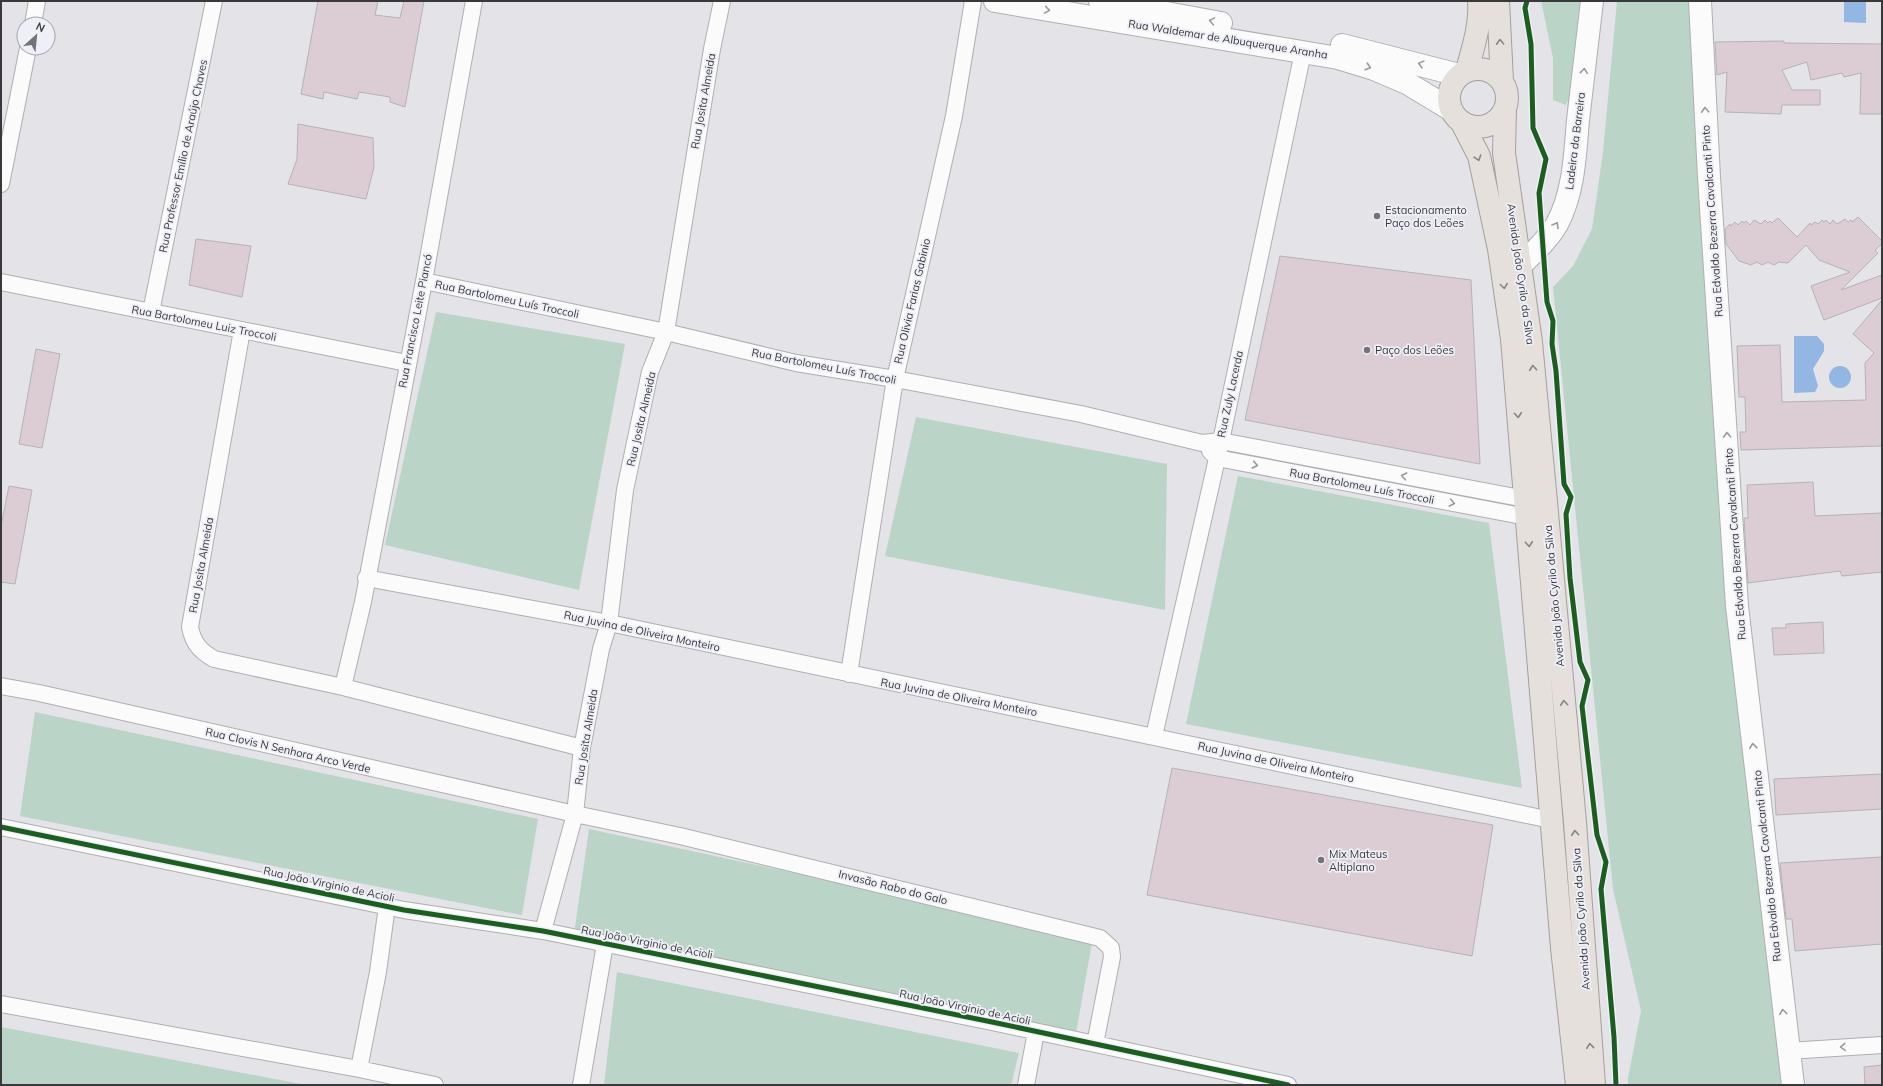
<svg xmlns="http://www.w3.org/2000/svg" width="1883" height="1086" font-family="Mulish,sans-serif">
<style>
.green{fill:#bad5c7}
.water{fill:#94b6e2}
.building{fill:#dcccd3;stroke:#b4b3b5}
.lines{fill:none;stroke-linecap:round;stroke-linejoin:round}
.street-casing{stroke:#afafb2;stroke-width:18}
.secondary-casing{stroke:#afafb2;stroke-width:24}
.primary-casing{stroke:#a79e99;stroke-width:24}
.street{stroke:#fbfbfc;stroke-width:16}
.secondary{stroke:#fbfbfc;stroke-width:22}
.primary{stroke:#e6e0dc;stroke-width:22}
.cycleway-casing{stroke:#eeeff7;stroke-width:8}
.cycleway{stroke:#1b5e20;stroke-width:5}
.oneway{stroke:#9a9a9c}
.oneway2{stroke:#878484}
.poi-dot{fill:#747478;stroke:#eeeff7;stroke-width:1.5}
.labels{text-anchor:middle;stroke-width:3.5;stroke-linejoin:round;paint-order:stroke}
.street-label{font-size:11px;fill:#39393c;stroke:#eeeff7}
.poi-label{font-size:11px;fill:#39393c;stroke:#eeeff7;text-anchor:start}
</style>
<rect width="100%" height="100%" fill="#e3e3e8"/>
<path class="green" d="M 1541,1 L 1589,1 L 1585,65 L 1566,105 L 1553,100 L 1553,58 Z
M 1617,1 L 1696,1 L 1705,177 L 1719,513 L 1769,976 L 1786,1085 L 1628,1085 L 1628,1078 L 1641,1011 L 1613,889 L 1553,287 L 1573,266 L 1592,229 L 1603,152 Z
M 436,312 L 625,344 L 579,590 L 385,545 Z
M 916,417 L 1167,464 L 1165,610 L 885,556 Z
M 1238,476 L 1489,523 L 1522,788 L 1186,724 Z
M 35,712 L 538,819 L 522,915 L 20,816 Z
M 589,829 L 1093,937 L 1076,1033 L 574,934 Z
M 617,972 L 1019,1053 L 1011,1085 L 604,1085 Z
M 1,1027 L 306,1085 L 1,1085 Z"/>
<path class="water" d="M 1844,1 L 1866,1 L 1866,23 L 1844,22 Z
M 1794,336 L 1817,336 L 1824,344 L 1824,351 L 1813,369 L 1818,386 L 1815,392 L 1794,393 Z
M1829 377a11 11 0 1 1 22 0a11 11 0 1 1-22 0Z"/>
<path class="building" d="M 318,1 L 378,1 L 375,15 L 400,18 L 404,1 L 424,1 L 405,107 L 390,102 L 390,97 L 359,92 L 357,99 L 324,92 L 323,99 L 301,94 Z
M 1784,41 L 1784,43 L 1882,44 L 1882,114 L 1860,114 L 1861,73 L 1844,77 L 1842,73 L 1811,80 L 1807,62 L 1782,70 L 1792,90 L 1820,90 L 1820,105 L 1782,105 L 1781,114 L 1725,112 L 1727,72 L 1717,75 L 1715,42 Z
M 298,124 L 373,138 L 374,167 L 366,199 L 288,184 L 297,159 Z
M 1858,217 L 1882,241 L 1882,244 L 1875,250 L 1878,253 L 1841,290 L 1882,275 L 1882,298 L 1824,320 L 1811,286 L 1850,272 L 1819,260 L 1806,245 L 1788,263 L 1779,262 L 1774,265 L 1768,262 L 1762,265 L 1757,262 L 1751,265 L 1739,261 L 1726,244 L 1725,229 L 1730,224 L 1731,226 L 1735,222 L 1738,225 L 1742,221 L 1744,223 L 1746,221 L 1750,225 L 1754,220 L 1761,224 L 1765,220 L 1768,223 L 1770,221 L 1772,223 L 1778,218 L 1797,237 L 1810,223 L 1811,225 L 1815,222 L 1818,224 L 1822,220 L 1824,222 L 1826,220 L 1830,224 L 1833,220 L 1837,224 L 1845,219 L 1848,222 L 1851,220 L 1852,222 Z
M 196,239 L 251,246 L 242,297 L 189,285 Z
M 1280,256 L 1471,280 L 1480,464 L 1245,420 Z
M 1882,300 L 1882,446 L 1741,450 L 1740,432 L 1746,432 L 1745,397 L 1739,397 L 1737,346 L 1780,345 L 1782,402 L 1866,400 L 1865,363 L 1874,353 L 1853,334 Z
M 36,349 L 60,354 L 42,448 L 19,444 Z
M 1813,482 L 1815,516 L 1882,513 L 1882,572 L 1842,576 L 1840,571 L 1748,583 L 1744,518 L 1748,518 L 1747,485 Z
M 9,486 L 32,490 L 15,584 L 1,582 L 1,526 Z
M 1823,622 L 1824,653 L 1774,655 L 1772,628 L 1786,628 L 1786,624 Z
M 1172,768 L 1493,825 L 1472,956 L 1147,895 Z
M 1882,774 L 1882,809 L 1776,815 L 1774,779 Z
M 1882,857 L 1882,944 L 1795,951 L 1792,919 L 1786,919 L 1780,863 Z
M 1882,1065 L 1882,1085 L 1865,1085 L 1864,1067 Z"/>
<g class="lines">
<g class="street-casing">
<path id="street" d="M 33,24 L 37,1
M 1,184 L 28,48
M 424,281 L 666,332 L 796,363 L 895,379 L 1081,414 L 1202,443 L 1221,441 L 1525,499
M 1,282 L 407,363
M 151,312 L 214,1
M 242,330 L 190,627 C 193,643 200,651 214,659 L 343,687 L 582,748
M 1210,451 L 1217,458 L 1527,517
M 366,578 L 609,623 L 1551,820
M 849,674 L 895,379 L 954,116 L 973,1
M 1,686 L 39,693 L 575,814 L 680,836 L 1100,938 L 1111,948 L 1112,957 L 1095,1044
M 343,687 L 363,602 L 424,281 L 474,1
M 1154,736 L 1221,441 L 1303,52
M 1,827 L 404,910 L 543,931 L 992,1022 L 1288,1085
M 543,931 L 575,814 L 582,748 L 601,649 L 609,623 L 625,490 L 650,372 L 666,332 L 712,49 L 722,1
M 1,1004 L 359,1069 L 435,1085
M 1788,1051 L 1882,1045
M 359,1069 L 378,972 L 387,906
M 581,1085 L 605,944
M 1026,1085 L 1036,1032"/>
</g>
<g class="secondary-casing">
<path id="secondary" d="M 995,1 L 1338,58 L 1374,69 L 1407,83 L 1450,109
M 1100,1 L 1221,23
M 1700,1 L 1709,177 L 1737,606 L 1793,1085
M 1342,45 L 1459,75
M 1521,265 C 1534,252 1548,240 1557,224 C 1574,192 1575,155 1578,120 C 1583,80 1587,41 1592,1"/>
</g>
<g class="primary-casing">
<path id="primary" d="M 1498,1 L 1502,81
M1449 98a29 29 0 1 1 58 0a29 29 0 1 1-58 0Z
M 1467,70 C 1473,48 1481,24 1479,1
M 1505,109 L 1504,153 L 1531,342 L 1545,491 L 1575,822 L 1594,1085
M 1462,123 L 1479,156 L 1499,249 L 1512,339 L 1562,948 L 1577,1085"/>
</g>
<use href="#street" class="street"/>
<use href="#secondary" class="secondary"/>
<use href="#primary" class="primary"/>
<g class="cycleway-casing">
<path id="cycleway" d="M 1527,1 L 1525,8 L 1531,44 L 1533,128 L 1546,159 L 1539,193 L 1547,302 L 1553,321 L 1552,344 L 1556,371 L 1564,484 L 1571,497 L 1566,514 L 1570,578 L 1580,662 L 1588,680 L 1582,706 L 1597,835 L 1606,862 L 1601,889 L 1614,1037 L 1616,1085
M 1,827 L 404,910 L 543,931 L 992,1022 L 1288,1085"/>
</g>
<use href="#cycleway" class="cycleway"/>
</g>
<defs><path id="oneway-chevron" d="M-2-3.5L2.5 0L-2 3.5" fill="none" stroke-width="1.6" stroke-linecap="round" stroke-linejoin="round"/></defs>
<g class="oneway">
<use href="#oneway-chevron" transform="translate(1047 10) rotate(9)"/>
<use href="#oneway-chevron" transform="translate(1212 21) rotate(-170)"/>
<use href="#oneway-chevron" transform="translate(1421 64) rotate(-165)"/>
<use href="#oneway-chevron" transform="translate(1368 67) rotate(18)"/>
<use href="#oneway-chevron" transform="translate(1584 71) rotate(-84)"/>
<use href="#oneway-chevron" transform="translate(1705 110) rotate(-93)"/>
<use href="#oneway-chevron" transform="translate(1556 225) rotate(-59)"/>
<use href="#oneway-chevron" transform="translate(1727 435) rotate(-93)"/>
<use href="#oneway-chevron" transform="translate(1255 465) rotate(11)"/>
<use href="#oneway-chevron" transform="translate(1404 476) rotate(-169)"/>
<use href="#oneway-chevron" transform="translate(1452 503) rotate(11)"/>
<use href="#oneway-chevron" transform="translate(1753 746) rotate(-96)"/>
<use href="#oneway-chevron" transform="translate(1783 1012) rotate(-97)"/>
<use href="#oneway-chevron" transform="translate(1843 1047) rotate(176)"/>
</g>
<g class="oneway2">
<use href="#oneway-chevron" transform="translate(1500 42) rotate(-93)"/>
<use href="#oneway-chevron" transform="translate(1478 158) rotate(73)"/>
<use href="#oneway-chevron" transform="translate(1504 286) rotate(82)"/>
<use href="#oneway-chevron" transform="translate(1533 368) rotate(-95)"/>
<use href="#oneway-chevron" transform="translate(1518 415) rotate(85)"/>
<use href="#oneway-chevron" transform="translate(1529 544) rotate(85)"/>
<use href="#oneway-chevron" transform="translate(1564 703) rotate(-95)"/>
<use href="#oneway-chevron" transform="translate(1575 833) rotate(-94)"/>
<use href="#oneway-chevron" transform="translate(1590 1046) rotate(-96)"/>
</g>
<g class="poi-dot">
<circle cx="1377" cy="216" r="4"/>
<circle cx="1367" cy="350" r="4"/>
<circle cx="1321" cy="860" r="4"/>
</g>
<g class="labels">
<g class="street-label">
<text transform="translate(1228 39) rotate(9)" y="4">Rua Waldemar de Albuquerque Aranha</text>
<text transform="translate(703 101) rotate(-80)" y="4">Rua Josita Almeida</text>
<text transform="translate(1575 141) rotate(-83)" y="4">Ladeira da Barreira</text>
<text transform="translate(183 156) rotate(-78)" y="4">Rua Professor Emílio de Araújo Chaves</text>
<text transform="translate(1712 221) rotate(-94)" y="4">Rua Edvaldo Bezerra Cavalcanti Pinto</text>
<text transform="translate(1521 274) rotate(82)" y="4">Avenida João Cyrilo da Silva</text>
<text transform="translate(507 299) rotate(12)" y="4">Rua Bartolomeu Luís Troccoli</text>
<text transform="translate(912 301) rotate(-77)" y="4">Rua Olivia Farias Gabinio</text>
<text transform="translate(415 321) rotate(-79)" y="4">Rua Francisco Leite Piancó</text>
<text transform="translate(204 323) rotate(11)" y="4">Rua Bartolomeu Luiz Troccoli</text>
<text transform="translate(824 366) rotate(11)" y="4">Rua Bartolomeu Luís Troccoli</text>
<text transform="translate(1230 394) rotate(-78)" y="4">Rua Zuly Lacerda</text>
<text transform="translate(641 419) rotate(-77)" y="4">Rua Josita Almeida</text>
<text transform="translate(1362 486) rotate(11)" y="4">Rua Bartolomeu Luís Troccoli</text>
<text transform="translate(1735 544) rotate(-94)" y="4">Rua Edvaldo Bezerra Cavalcanti Pinto</text>
<text transform="translate(201 565) rotate(-80)" y="4">Rua Josita Almeida</text>
<text transform="translate(1554 596) rotate(-95)" y="4">Avenida João Cyrilo da Silva</text>
<text transform="translate(642 631) rotate(12)" y="4">Rua Juvina de Oliveira Monteiro</text>
<text transform="translate(959 697) rotate(11)" y="4">Rua Juvina de Oliveira Monteiro</text>
<text transform="translate(586 737) rotate(-81)" y="4">Rua Josita Almeida</text>
<text transform="translate(288 750) rotate(13)" y="4">Rua Clovis N Senhora Arco Verde</text>
<text transform="translate(1276 762) rotate(12)" y="4">Rua Juvina de Oliveira Monteiro</text>
<text transform="translate(1767 866) rotate(-96)" y="4">Rua Edvaldo Bezerra Cavalcanti Pinto</text>
<text transform="translate(329 884) rotate(12)" y="4">Rua João Virginio de Acioli</text>
<text transform="translate(893 887) rotate(14)" y="4">Invasão Rabo do Galo</text>
<text transform="translate(1581 919) rotate(-94)" y="4">Avenida João Cyrilo da Silva</text>
<text transform="translate(647 942) rotate(11)" y="4">Rua João Virginio de Acioli</text>
<text transform="translate(965 1007) rotate(12)" y="4">Rua João Virginio de Acioli</text>
</g>
<g class="poi-label">
<text x="1385" y="214">Estacionamento<tspan x="1385" dy="13">Paço dos Leões</tspan></text>
<text x="1375" y="354">Paço dos Leões</text>
<text x="1329" y="858">Mix Mateus<tspan x="1329" dy="13">Altiplano</tspan></text>
</g>
</g>
<rect width="1883" height="1086" fill="none" stroke="#39393c" stroke-width="4"/>
<g transform="translate(36 36) rotate(27)"><circle r="19" fill="#eeeff7" stroke="#a6a6ac"/>
<path d="M0-3L7 15L0 10L-7 15Z" fill="#747478"/>
<text y="-6" font-size="11" font-weight="bold" text-anchor="middle" fill="#39393c">N</text>
</g>
</svg>
